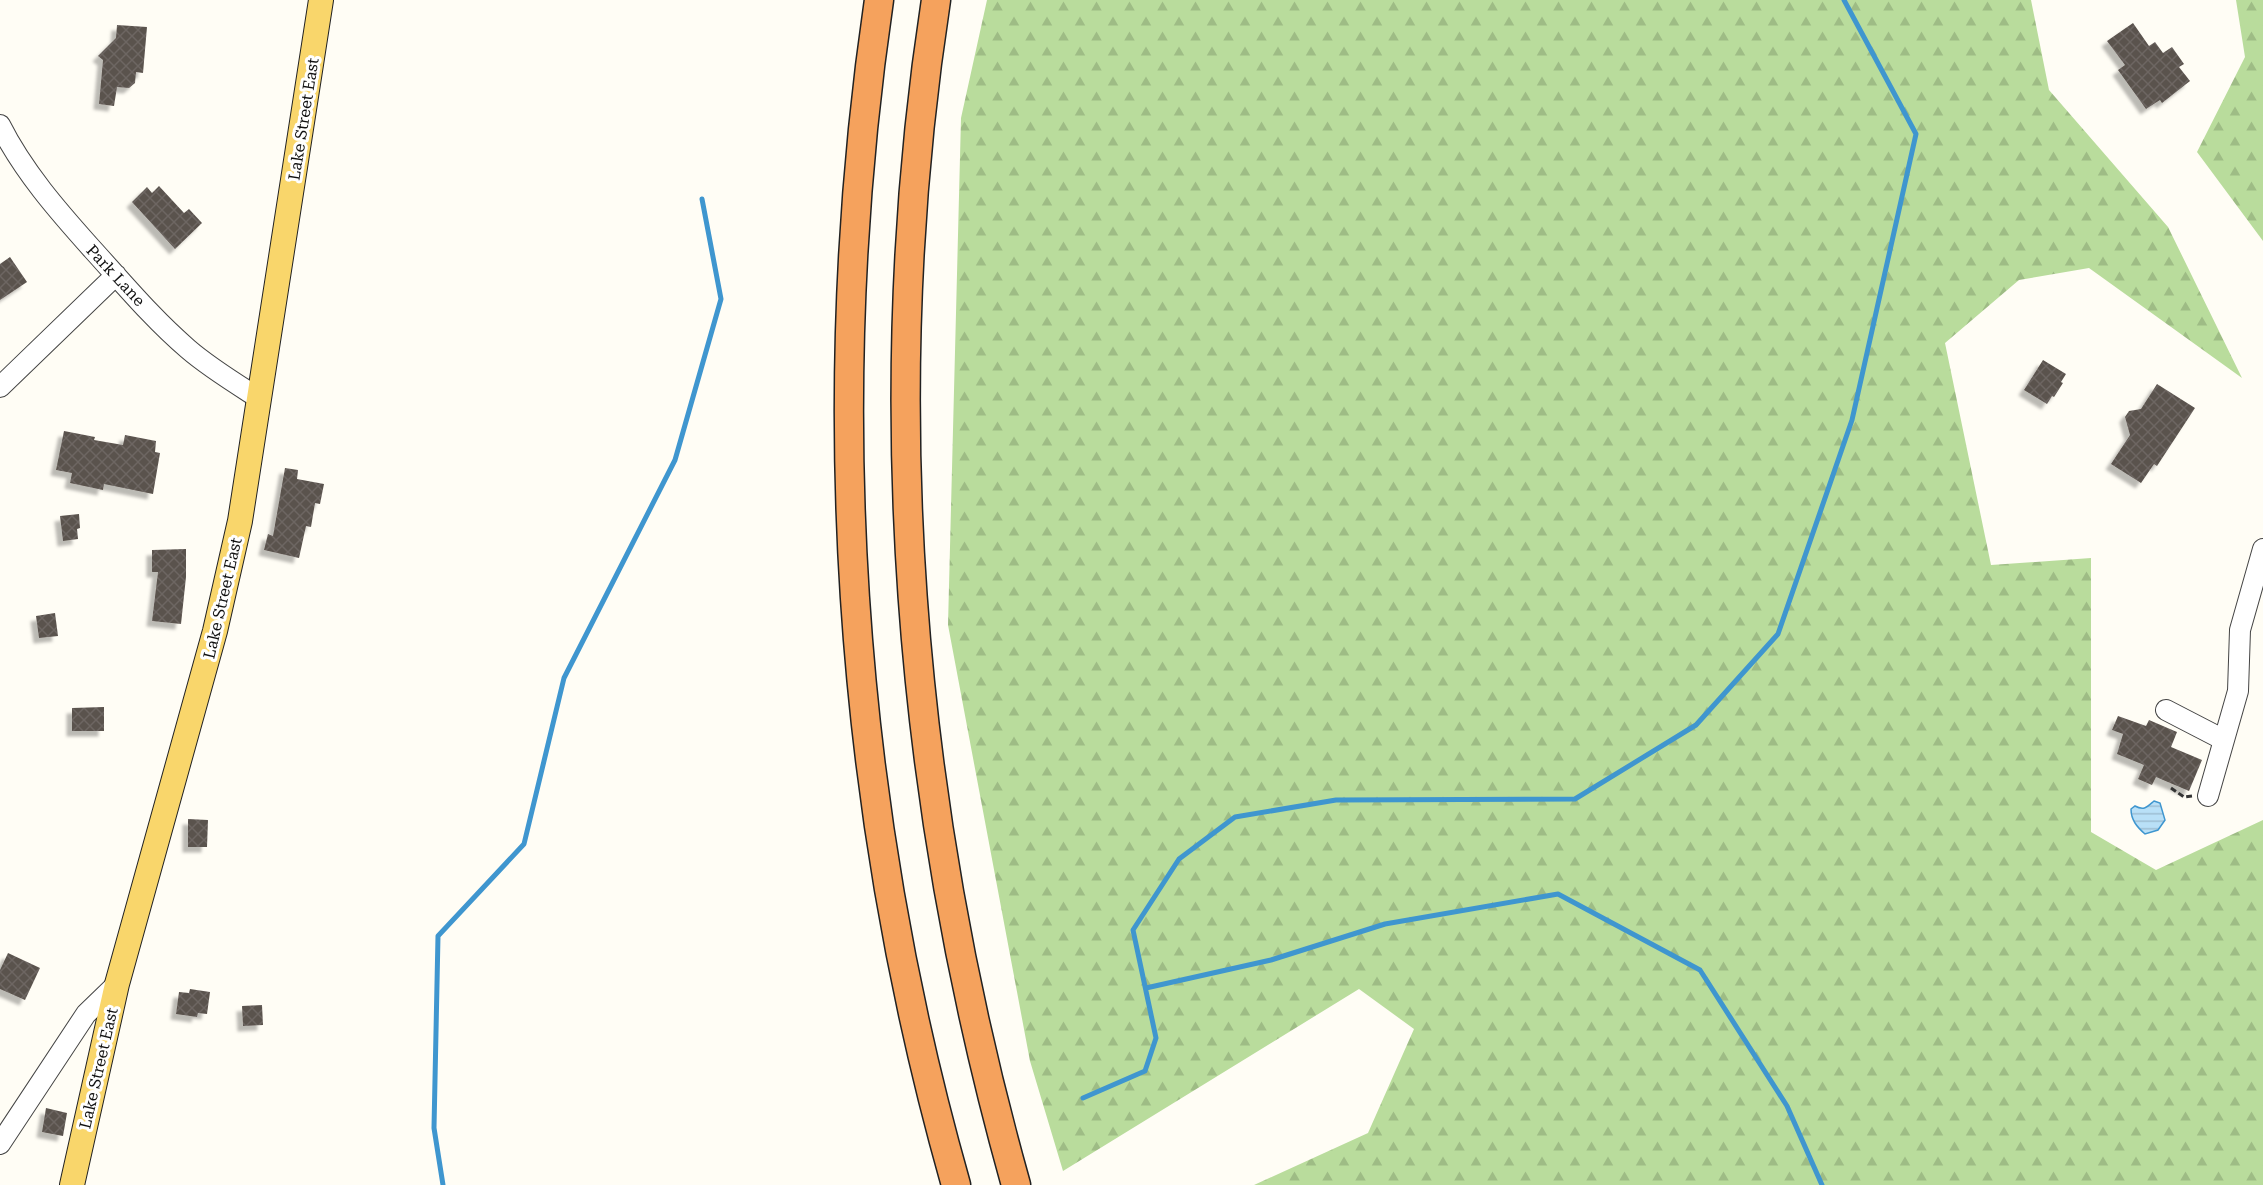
<svg xmlns="http://www.w3.org/2000/svg" width="2263" height="1185" font-family="'Roboto Serif',serif">
<style>
.forest{fill:url(#forest-firs)}
.water{fill:url(#water-rules);stroke:#3f96cf;stroke-width:1.5}
.lines{fill:none;stroke-linecap:round;stroke-linejoin:round}
.stream{stroke:#3f96cf;stroke-width:5}
.building{fill:url(#building-cross-hatch);filter:url(#shadow)}
.minor-casing{stroke:#444;stroke-width:22}
.major-casing{stroke:#222;stroke-width:26}
.highway-casing{stroke:#222;stroke-width:31}
.path{stroke:#333;stroke-width:3;stroke-dasharray:6 3;stroke-linecap:butt}
.minor{stroke:#fff;stroke-width:20}
.major{stroke:#f9d66b;stroke-width:24}
.highway{stroke:#f5a25d;stroke-width:28}
.labels{text-anchor:middle;stroke-width:6;stroke-linejoin:round;paint-order:stroke}
.street-label{font-size:16px;fill:#111;stroke:#fff}
</style>
<defs>
<pattern id="forest-firs" width="22" height="20" patternUnits="userSpaceOnUse" patternTransform="scale(1.5)"><rect width="22" height="20" fill="#b9dc9c"/><path d="M5 1l3.5 6h-7zM16 11l3.5 6h-7z" fill="#9ebc85"/></pattern>
<pattern id="water-rules" width="6" height="5" patternUnits="userSpaceOnUse" patternTransform="scale(1.5)"><rect width="6" height="5" fill="#b9e0f7"/><path d="M0 2.5h6" fill="none" stroke="#9ebfd3"/></pattern>
<pattern id="building-cross-hatch" width="8" height="8" patternUnits="userSpaceOnUse" patternTransform="scale(1.5)"><rect width="8" height="8" fill="#5a524d"/><path d="M0 0l8 8M0 8l8-8" fill="none" stroke="#6d6662"/></pattern>
<filter id="shadow"><feDropShadow dx="-5.5" dy="5.5" stdDeviation="1.5" flood-color="#0004"/></filter>
</defs>
<rect width="100%" height="100%" fill="#fffdf5"/>
<path class="forest" d="M 987,0 L 2031,0 L 2049,90 L 2168,227 L 2242,378 L 2089,268 L 2019,280 L 1945,343 L 1991,565 L 2091,558 L 2091,832 L 2156,870 L 2263,820 L 2263,1185 L 1254,1185 L 1368,1133 L 1414,1029 L 1359,989 L 1063,1171 L 1030,1061 L 948,625 L 961,118 Z
M 2236,0 L 2263,0 L 2263,241 L 2197,152 L 2245,57 Z"/>
<path class="water" d="M 2154,801 L 2160,803 L 2165,820 L 2158,830 L 2145,834 C 2137,827 2131,820 2131,809 L 2135,806 C 2144,811 2147,807 2154,801 Z"/>
<g class="lines">
<path class="stream" d="M 1146,988 L 1271,960 L 1385,924 L 1558,894 L 1700,970 L 1787,1106 L 1822,1185
M 1083,1098 L 1145,1071 L 1156,1038 L 1133,930 L 1179,859 L 1235,817 L 1336,800 L 1575,799 L 1696,725 L 1778,634 L 1852,420 L 1916,134 L 1844,0
M 443,1185 L 434,1128 L 438,936 L 524,844 L 564,678 L 675,460 L 721,299 L 702,199"/>
</g>
<path class="building" d="M 2133,23 L 2149,46 L 2155,42 L 2163,53 L 2172,47 L 2184,64 L 2179,67 L 2190,81 L 2162,103 L 2160,100 L 2146,109 L 2118,70 L 2125,65 L 2107,41 Z
M 117,25 L 147,27 L 143,73 L 136,72 L 135,83 L 129,88 L 117,87 L 114,106 L 99,104 L 103,60 L 98,56 L 116,38 Z
M 159,186 L 184,213 L 189,209 L 202,223 L 175,249 L 132,202 L 147,187 L 152,193 Z
M 10,257 L 27,282 L 0,300 L 0,264 Z
M 2043,360 L 2066,374 L 2061,382 L 2063,383 L 2054,397 L 2052,396 L 2047,404 L 2024,390 Z
M 2157,384 L 2195,408 L 2157,466 L 2154,464 L 2141,483 L 2111,464 L 2130,435 L 2125,417 L 2129,411 L 2141,409 Z
M 64,431 L 95,437 L 94,440 L 123,445 L 125,435 L 156,441 L 155,452 L 160,453 L 153,494 L 104,484 L 103,490 L 70,483 L 72,473 L 56,470 Z
M 285,468 L 298,470 L 297,479 L 324,484 L 320,504 L 315,503 L 311,527 L 306,526 L 299,558 L 264,550 L 268,534 L 273,536 Z
M 79,514 L 80,528 L 77,529 L 78,539 L 63,541 L 60,516 Z
M 186,549 L 186,577 L 181,624 L 152,621 L 158,572 L 152,572 L 152,550 Z
M 55,613 L 58,636 L 39,638 L 36,616 Z
M 104,707 L 104,731 L 72,731 L 72,708 Z
M 2118,716 L 2146,726 L 2149,720 L 2177,732 L 2171,747 L 2202,760 L 2189,791 L 2156,777 L 2152,785 L 2138,779 L 2144,765 L 2117,754 L 2123,734 L 2112,730 Z
M 188,819 L 208,820 L 207,847 L 188,847 Z
M 8,953 L 40,968 L 25,1000 L 0,989 L 0,970 Z
M 190,989 L 210,992 L 207,1014 L 198,1013 L 197,1017 L 176,1014 L 179,992 L 189,993 Z
M 262,1005 L 263,1025 L 243,1026 L 242,1006 Z
M 46,1108 L 67,1113 L 63,1136 L 42,1132 Z"/>
<g class="lines">
<g class="minor-casing">
<path id="minor" d="M 0,125 C 23,171 58,211 93,250 C 123,283 153,319 188,349 C 210,368 235,383 260,399
M 0,387 L 116,275
M 2166,710 L 2224,740
M 2208,796 L 2238,691 L 2240,630 L 2263,549
M 0,1144 L 86,1014 L 117,984"/>
</g>
<g class="major-casing">
<path id="major" d="M 72,1185 L 117,984 L 215,631 L 240,521 L 321,0"/>
</g>
<g class="highway-casing">
<path id="highway" d="M 879,0 C 821,394 847,802 956,1185
M 936,0 C 875,395 908,801 1016,1185"/>
</g>
<path class="path" d="M 2171,788 L 2184,797 L 2192,796"/>
<use href="#minor" class="minor"/>
<use href="#major" class="major"/>
<use href="#highway" class="highway"/>
</g>
<g class="labels">
<g class="street-label">
<text transform="translate(303 119) rotate(-81)" y="6">Lake Street East</text>
<text transform="translate(116 275) rotate(47)" y="6">Park Lane</text>
<text transform="translate(222 598) rotate(-77)" y="6">Lake Street East</text>
<text transform="translate(98 1068) rotate(-77)" y="6">Lake Street East</text>
</g>
</g>
</svg>
